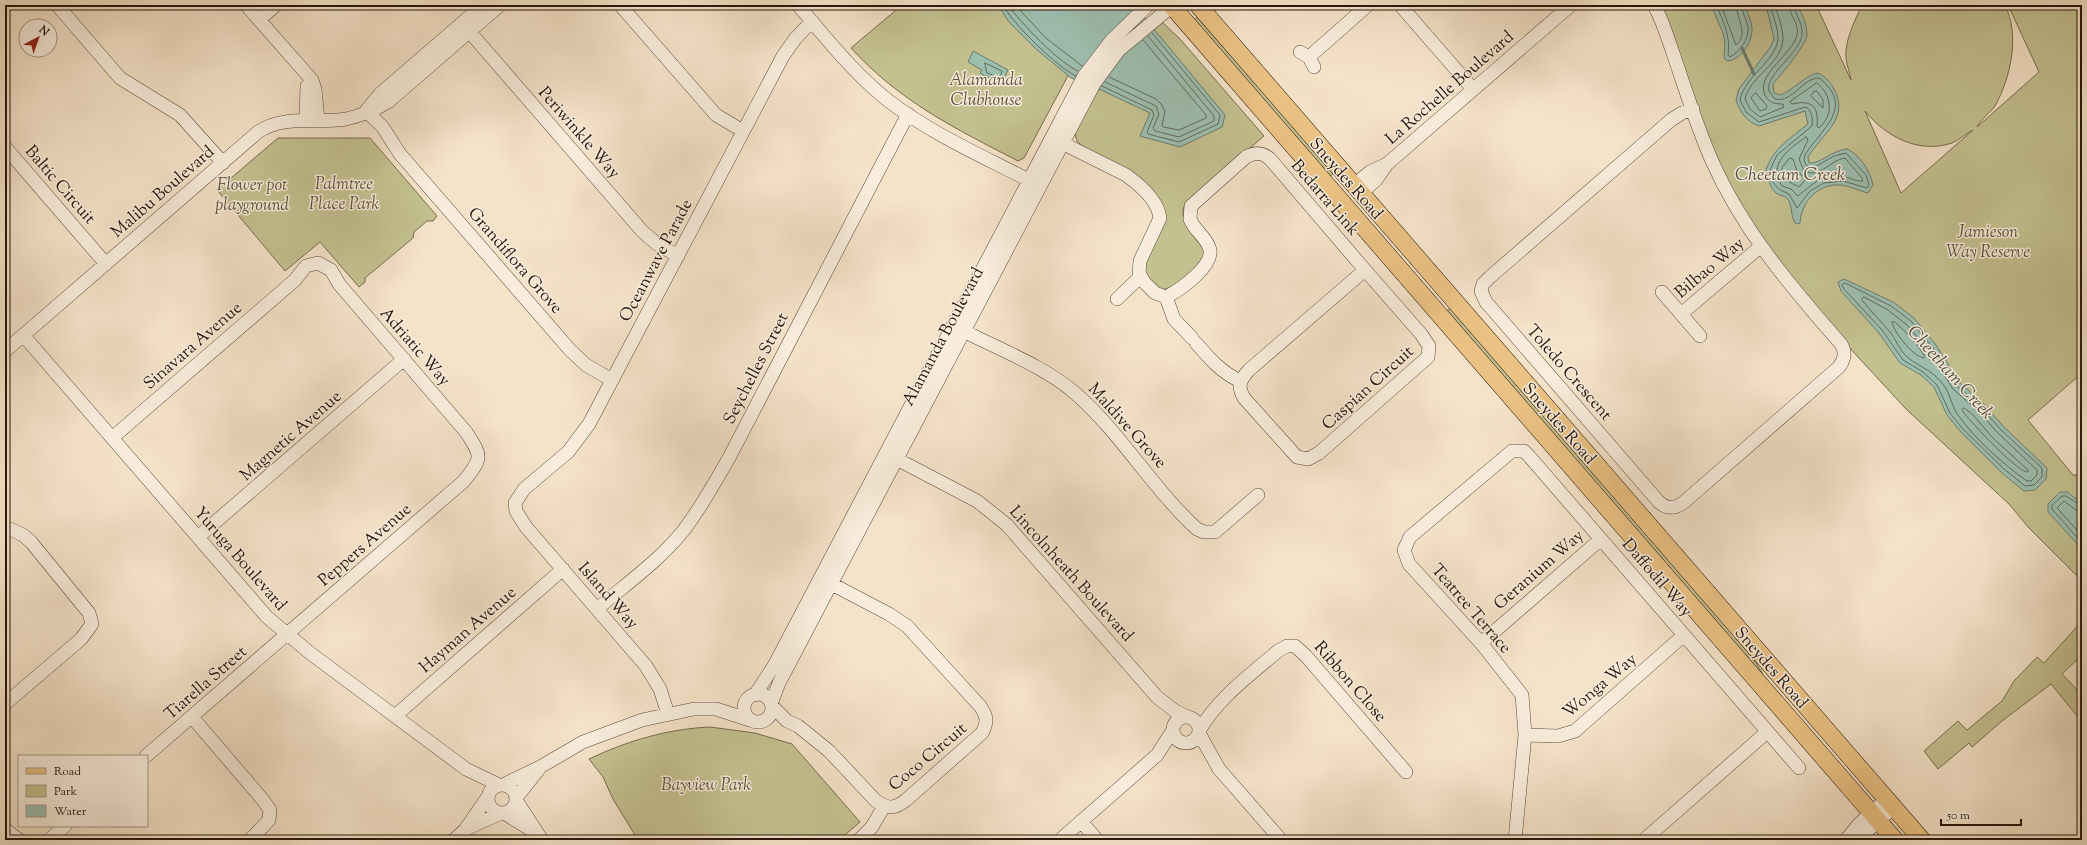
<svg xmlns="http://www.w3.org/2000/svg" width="2087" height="845" font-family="'Sorts Mill Goudy',serif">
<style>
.green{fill:#c4c191;stroke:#756c4e;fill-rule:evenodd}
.water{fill:#9dbfb0;stroke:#6d7b6e}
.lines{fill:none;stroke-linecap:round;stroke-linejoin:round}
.shore{stroke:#626a5e;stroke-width:1}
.stream{stroke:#6d7b6e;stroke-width:3}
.minor-casing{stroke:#5a493b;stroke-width:14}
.major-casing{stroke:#26160c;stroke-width:18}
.minor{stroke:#f8eddc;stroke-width:13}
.major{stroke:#eac284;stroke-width:17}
.labels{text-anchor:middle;stroke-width:3;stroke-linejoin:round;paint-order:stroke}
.park-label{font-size:17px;font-style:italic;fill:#5d523b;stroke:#f8eddc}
.street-label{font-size:17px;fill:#26160c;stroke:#f8eddc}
.water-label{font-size:18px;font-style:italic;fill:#505145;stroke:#f8eddc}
</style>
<rect width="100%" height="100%" fill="#f5e3c9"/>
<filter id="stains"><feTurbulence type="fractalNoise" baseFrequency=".005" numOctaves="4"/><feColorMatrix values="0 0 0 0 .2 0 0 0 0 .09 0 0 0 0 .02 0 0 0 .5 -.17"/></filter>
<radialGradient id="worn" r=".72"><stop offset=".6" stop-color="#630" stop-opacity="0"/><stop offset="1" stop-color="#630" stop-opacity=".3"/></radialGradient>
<path class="green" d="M 902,5 L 1129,5 L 1070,72 L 1024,158 L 1018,161 C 956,129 899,101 851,48 Z
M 1659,5 L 1816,5 L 1851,80 C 1850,73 1847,66 1846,59 C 1844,42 1855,20 1862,5 L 2005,5 C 2020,35 2011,77 1995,106 C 1990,113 1981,119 1977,127 L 2039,72 L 2008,5 L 2082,5 L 2082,373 L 2028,420 L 2073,475 L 2082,475 L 2082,581 L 2029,528 L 2009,504 L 1906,409 L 1847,345 L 1771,255 L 1721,171 ZM 1865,111 C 1886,137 1919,154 1952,143 C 1960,140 1966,133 1973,130 L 1901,193 Z
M 1200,15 L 1335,172 L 1328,178 L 1193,21 Z
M 1162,22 L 1180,39 L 1264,136 L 1185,204 C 1177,221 1195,237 1205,250 C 1204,253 1204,259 1202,262 C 1196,270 1170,293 1159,289 C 1151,285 1146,275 1143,267 L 1164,213 L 1082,146 L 1077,141 L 1074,131 L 1101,80 Z
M 278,138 L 370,138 L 437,216 L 433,221 L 427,221 L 414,232 L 413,238 L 365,278 L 365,282 L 359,287 L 320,242 L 285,271 L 217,190 Z
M 1452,307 L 1749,652 L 1763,674 L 1760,677 L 1445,312 Z
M 2082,619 L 2082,655 L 2062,674 L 2082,695 L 2082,722 L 2051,684 L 2002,721 L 1972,747 L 1969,743 L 1938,769 L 1924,751 L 1958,721 L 1967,730 L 2002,701 L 2014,681 L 2037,657 L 2044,663 L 2075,629 Z
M 710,727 L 755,733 L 792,744 L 860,822 L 839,840 L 638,840 L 613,799 L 603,777 L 589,759 C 627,741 667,729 710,727 Z"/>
<path class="water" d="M 998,5 L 1134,5 L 1225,115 L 1222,127 L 1180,147 L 1140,136 L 1150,113 L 1103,91 L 1071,78 L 1036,49 L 1009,22 Z
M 1711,5 L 1745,5 C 1747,12 1751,20 1752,27 C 1753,41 1742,60 1727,61 L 1724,58 L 1725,43 L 1723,33 Z
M 1766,5 L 1797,5 C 1802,15 1807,23 1807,35 C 1806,45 1781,75 1773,84 L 1774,93 L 1781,95 C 1794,89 1805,76 1817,73 C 1824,75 1829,81 1833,87 C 1851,118 1823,133 1808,157 L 1809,163 C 1818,165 1833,150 1847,149 C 1859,154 1871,172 1873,185 L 1868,193 C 1859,191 1850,186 1841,185 C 1818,183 1801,202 1800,223 L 1796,224 C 1790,217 1793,205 1787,198 C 1784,195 1779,196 1776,193 C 1770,188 1768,177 1766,170 C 1773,148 1791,138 1808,124 L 1805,111 L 1759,126 C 1747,122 1740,112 1736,100 L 1739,89 L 1771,46 L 1774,39 Z
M 973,51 L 1008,70 L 1001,84 L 980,73 L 982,70 L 968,62 Z
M 1844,279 L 1893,302 L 1914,318 L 1936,345 L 1960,383 L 1983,403 L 2004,427 L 2047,468 L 2046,479 L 2035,490 L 2024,491 L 2001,472 L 1960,431 L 1947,415 L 1934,387 L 1921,375 L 1900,363 L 1879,333 L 1841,291 L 1838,282 Z
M 2060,492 L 2067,492 L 2082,503 L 2082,549 L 2048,512 L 2048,504 Z"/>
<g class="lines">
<path class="shore" d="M 1003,5 C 1011,22 1058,68 1076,76
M 1008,5 C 1020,22 1059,63 1078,71
M 1015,5 L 1046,38 L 1082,66
M 1716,5 C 1723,20 1731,37 1728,55 L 1730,57 C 1740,51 1749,40 1748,27 C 1747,20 1742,13 1741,5
M 1721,5 L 1736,45 C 1749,34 1737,19 1736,5
M 1770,5 C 1773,15 1778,28 1778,39 C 1776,61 1744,77 1740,100 L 1746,112 L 1759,122 L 1805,107 C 1812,109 1813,119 1812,126 L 1777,155 L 1770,170 C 1774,187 1774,187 1789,194 L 1797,208 L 1810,191 L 1824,183 L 1843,181 L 1867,188 L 1869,185 L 1866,175 L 1846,153 L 1834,156 L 1813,168 L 1806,165 L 1804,160 L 1805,155 C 1821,129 1856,107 1819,78 C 1802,78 1793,103 1775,99 L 1769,91 C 1764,75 1801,53 1802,34 C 1803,23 1795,15 1794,5
M 1775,5 C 1778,16 1783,28 1783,39 C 1782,64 1750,76 1745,99 L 1750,109 L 1760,117 L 1784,107 L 1783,104 C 1775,104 1769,103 1765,95 C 1755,75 1793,54 1797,35 C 1800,24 1789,15 1789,5
M 985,63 L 1002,71 L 1000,78 L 987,73 Z
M 1109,77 L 1156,99 L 1161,104 L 1165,111 L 1162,125 L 1163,127 L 1179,130 L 1206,118 L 1206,115 L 1143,40
M 1105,82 L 1156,106 L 1159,114 L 1153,128 L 1155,131 L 1179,137 L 1214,121 L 1214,116 L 1148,36
M 1817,83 C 1832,95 1834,115 1819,128 L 1817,126 C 1819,105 1811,100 1792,104 L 1790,102 Z
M 1102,86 L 1152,110 L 1154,115 L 1147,132 L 1148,134 L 1179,142 L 1218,124 L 1220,115 L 1152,33
M 1815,91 L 1817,91 L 1823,100 L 1823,108 L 1811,96 Z
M 1756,93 L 1767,106 L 1766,109 L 1760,111 L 1751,98 Z
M 1806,137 L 1808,140 L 1799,159 L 1804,171 C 1820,179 1830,160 1845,158 L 1862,178 L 1863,181 C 1857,182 1851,178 1845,177 C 1824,171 1812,185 1798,196 L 1791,189 L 1782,186 C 1767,164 1789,149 1806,137 Z
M 1790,158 L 1793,159 L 1797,171 L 1806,179 L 1799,187 C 1790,182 1781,180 1782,168 Z
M 1845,283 L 1891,306 L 1911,321 L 1933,348 L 1957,386 L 1980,406 L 2001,430 L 2042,468 L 2042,477 L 2034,485 L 2025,486 L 2004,469 L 1962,428 L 1950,413 L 1937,385 L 1923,372 L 1903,360 L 1882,330 L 1844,289 L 1842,285 Z
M 1864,297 L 1888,310 L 1907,325 L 1929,351 L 1953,389 L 1977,410 L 1998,433 L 2037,470 L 2037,475 L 2031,481 L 2027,481 C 2002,463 1976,440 1958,415 C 1951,405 1950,392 1942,383 C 1930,368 1916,366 1905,355 C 1899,349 1896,339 1890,332 C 1881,321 1871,312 1862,300 Z
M 1892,322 L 1895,322 L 1913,339 L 1924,355 L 1924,358 C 1913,357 1893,331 1892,322 Z
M 1964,408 L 1973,415 L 1993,438 L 2028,470 L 2028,472 C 2018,473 1972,423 1964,413 L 1962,410 Z
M 2082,506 L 2066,496 L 2062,496 L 2052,505 L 2052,509 L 2082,543
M 2082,511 L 2076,510 L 2064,501 L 2057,508 L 2082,536"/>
<path class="stream" d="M 1742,48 L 1754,74"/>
<g class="minor-casing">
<path id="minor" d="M 57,5 L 120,78 L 180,115 L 223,163
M 246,5 L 312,80 L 315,89 L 318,120
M 620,5 L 716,115 L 743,131
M 798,5 C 827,39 855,75 890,102 C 935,136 987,158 1036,184
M 1400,5 L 1473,89
M 1654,5 C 1663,21 1668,39 1674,56 C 1686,91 1697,127 1712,161 C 1743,231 1791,287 1841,344 C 1846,352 1845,359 1839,367 L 1683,503 C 1674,509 1666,509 1658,501 L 1486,302 L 1481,291 L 1483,284 L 1490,277 L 1671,120 L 1682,113 L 1693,109
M 259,20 L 276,5
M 462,23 L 642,231 L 657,244 L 678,256
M 1300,52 L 1309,57 L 1314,67
M 1309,57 L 1368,5
M 366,111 L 382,126 L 400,154 L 570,350 L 586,365 L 612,380
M 366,111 L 381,93 L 483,5
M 306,120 L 307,86
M 1056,140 L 1126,175 C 1140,185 1158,201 1160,218 L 1140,261 L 1139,273 L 1144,282 L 1155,293 L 1166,297 L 1174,319 L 1192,338
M 5,147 L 106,264
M 1354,185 L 1370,172 L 1387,164
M 1361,193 L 1376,180 L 1387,164 L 1571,5
M 1365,270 L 1421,334 L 1429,346 L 1428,357 L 1319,453 L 1308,459 L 1297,457 L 1244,398 C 1237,386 1240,380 1249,370 Z
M 1662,292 L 1700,336
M 1166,297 C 1180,290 1217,264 1209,247 C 1205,236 1194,230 1190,219 L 1191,206 L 1246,157 C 1255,152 1262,152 1270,159 L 1365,270
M 1117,299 L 1140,277
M 1681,314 L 1760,247
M 958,328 C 995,348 1043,365 1075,393 C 1121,433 1152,488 1197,529 L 1204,532 L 1215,532 L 1258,495
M 23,335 L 267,617 L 310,653 L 466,769 L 499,785
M 1196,343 C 1210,359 1221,372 1240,381
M 5,351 L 258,132 C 285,114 316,124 346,119 C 360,116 376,109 388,102 L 500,5
M 112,438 L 295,280 L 306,266 L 318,263 L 331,270 L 339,284 L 466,432 C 482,457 483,457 464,481 L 146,756
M 889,455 L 977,501 L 1007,525 L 1157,697 L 1175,711 L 1188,717
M 5,532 L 10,529 L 23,535 L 31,542 L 89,613 L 92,624 L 81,639 L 5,704
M 198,537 L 404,359
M 597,609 C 626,584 659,561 683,531 C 701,508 715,482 730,456 L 908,114
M 1481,643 L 1601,539
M744 708a14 14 0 1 1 28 0a14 14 0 1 1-28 0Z
M 755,695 L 775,664 L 1084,76 L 1111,41 L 1148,5
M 771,704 L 779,683 L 1094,84 L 1119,50 L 1172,6
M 772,706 L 787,721 L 798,726 L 829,751 L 876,801 C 888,809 895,809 906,800 L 982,733 C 988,722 987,716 980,706 L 907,626 L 889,614 L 824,580
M 668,714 L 660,689 L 646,666 L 526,527 L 516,511 L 515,503 L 524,489 L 568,452 L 589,424 L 783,56 L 795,39 L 812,21
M 395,716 L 563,569
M1173 730a13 13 0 1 1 26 0a13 13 0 1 1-26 0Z
M 192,717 L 263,800 L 270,810 L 269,820 L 250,840
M 1199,731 C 1218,698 1250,675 1278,651 L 1287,646 L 1295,646 L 1306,656 L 1406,772
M 1199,733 L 1219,769 L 1281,840
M 1525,735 L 1558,736 L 1575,731 L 1684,635
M488 799a14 14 0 1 1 28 0a14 14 0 1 1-28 0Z
M 503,785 L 540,767 L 583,742 L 642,720 L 694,709 L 716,709 L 750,720
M 516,798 L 539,769
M 516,800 L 542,840
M 504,813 L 533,831
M 1081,821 L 1097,840
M 468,828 L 501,813
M 5,829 L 19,840
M 49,840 L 65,826
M 454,840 L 465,830 L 487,798
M 859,840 L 872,827 L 884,806
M 1060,840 L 1157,755 L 1173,730
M 1515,840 L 1525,735 L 1522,695 L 1481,643 L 1409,564 L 1404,550 L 1410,537 L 1512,451 L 1524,451 L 1529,456 L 1799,768
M 1644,840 L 1767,732
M 1846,840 L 1859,824 L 1887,799
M 1853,840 L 1866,832 L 1893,808"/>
</g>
<g class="major-casing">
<path id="major" d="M 1171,5 L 1895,840
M 1198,5 L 1922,840"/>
</g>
<use href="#minor" class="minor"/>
<use href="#major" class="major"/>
</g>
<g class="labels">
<g class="park-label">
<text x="986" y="85">Alamanda<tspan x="986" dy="20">Clubhouse</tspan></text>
<text x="344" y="189">Palmtree<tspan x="344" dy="20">Place Park</tspan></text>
<text x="252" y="190">Flower pot<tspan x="252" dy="20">playground</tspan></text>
<text x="1988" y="237">Jamieson<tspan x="1988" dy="20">Way Reserve</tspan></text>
<text x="706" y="790">Bayview Park</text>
</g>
<g class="street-label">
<text transform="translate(1449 87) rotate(-41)" y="6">La Rochelle Boulevard</text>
<text transform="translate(580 132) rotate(49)" y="6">Periwinkle Way</text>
<text transform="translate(1347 178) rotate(49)" y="6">Sneydes Road</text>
<text transform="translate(61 184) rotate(49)" y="6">Baltic Circuit</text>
<text transform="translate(162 191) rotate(-41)" y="6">Malibu Boulevard</text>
<text transform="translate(1326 197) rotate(49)" y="6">Bedarra Link</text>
<text transform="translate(516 260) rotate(49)" y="6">Grandiflora Grove</text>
<text transform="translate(655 260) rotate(-62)" y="6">Oceanwave Parade</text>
<text transform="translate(1709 267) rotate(-40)" y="6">Bilbao Way</text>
<text transform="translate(942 336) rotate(-62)" y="6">Alamanda Boulevard</text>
<text transform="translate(192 345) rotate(-41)" y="6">Sinavara Avenue</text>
<text transform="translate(416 346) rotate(49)" y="6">Adriatic Way</text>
<text transform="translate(755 368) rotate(-63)" y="6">Seychelles Street</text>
<text transform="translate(1570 372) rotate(49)" y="6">Toledo Crescent</text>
<text transform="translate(1367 387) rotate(-42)" y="6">Caspian Circuit</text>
<text transform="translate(1560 423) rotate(49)" y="6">Sneydes Road</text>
<text transform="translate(1128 425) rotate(48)" y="6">Maldive Grove</text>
<text transform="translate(290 435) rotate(-41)" y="6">Magnetic Avenue</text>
<text transform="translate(364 544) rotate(-41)" y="6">Peppers Avenue</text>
<text transform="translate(241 558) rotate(49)" y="6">Yuruga Boulevard</text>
<text transform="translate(1538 569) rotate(-41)" y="6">Geranium Way</text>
<text transform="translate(1072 573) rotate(48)" y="6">Lincolnheath Boulevard</text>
<text transform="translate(1658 577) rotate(49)" y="6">Daffodil Way</text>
<text transform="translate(609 595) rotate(49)" y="6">Island Way</text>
<text transform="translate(1472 608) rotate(49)" y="6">Teatree Terrace</text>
<text transform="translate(467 629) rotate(-41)" y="6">Hayman Avenue</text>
<text transform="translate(1772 667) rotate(49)" y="6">Sneydes Road</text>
<text transform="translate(1351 681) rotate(49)" y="6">Ribbon Close</text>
<text transform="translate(205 682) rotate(-41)" y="6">Tiarella Street</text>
<text transform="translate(1599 685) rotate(-40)" y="6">Wonga Way</text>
<text transform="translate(927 756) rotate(-40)" y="6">Coco Circuit</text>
</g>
<g class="water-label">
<text x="1790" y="180">Cheetam Creek</text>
<text transform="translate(1951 372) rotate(48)" y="6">Cheetham Creek</text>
</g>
</g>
<rect width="2087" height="845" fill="none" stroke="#f5e3c9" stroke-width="20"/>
<rect x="6" y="6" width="2075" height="833" fill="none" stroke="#26160c" stroke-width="2"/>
<rect x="10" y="10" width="2067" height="825" fill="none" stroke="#26160c"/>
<rect x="18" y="755" width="130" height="72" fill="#f8eddc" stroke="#a49789"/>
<rect x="26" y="768" width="20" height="6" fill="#eac284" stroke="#a49789"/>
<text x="54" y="775" font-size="12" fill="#26160c">Road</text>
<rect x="26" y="785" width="20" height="12" fill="#c4c191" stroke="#a49789"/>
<text x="54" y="795" font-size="12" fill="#26160c">Park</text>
<rect x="26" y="805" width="20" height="12" fill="#9dbfb0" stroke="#a49789"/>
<text x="54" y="815" font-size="12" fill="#26160c">Water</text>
<g transform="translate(38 38) rotate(41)"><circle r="19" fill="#f8eddc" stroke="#a49789"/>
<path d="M0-3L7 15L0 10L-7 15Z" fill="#8f2418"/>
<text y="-6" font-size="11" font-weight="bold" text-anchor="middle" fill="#26160c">N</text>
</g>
<path d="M1941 819v6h80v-6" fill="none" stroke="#26160c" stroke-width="2"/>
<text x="1947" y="819" font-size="12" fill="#26160c" stroke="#f8eddc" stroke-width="3" paint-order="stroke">50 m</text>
<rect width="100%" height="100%" filter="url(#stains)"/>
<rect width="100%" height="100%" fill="url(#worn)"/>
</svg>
